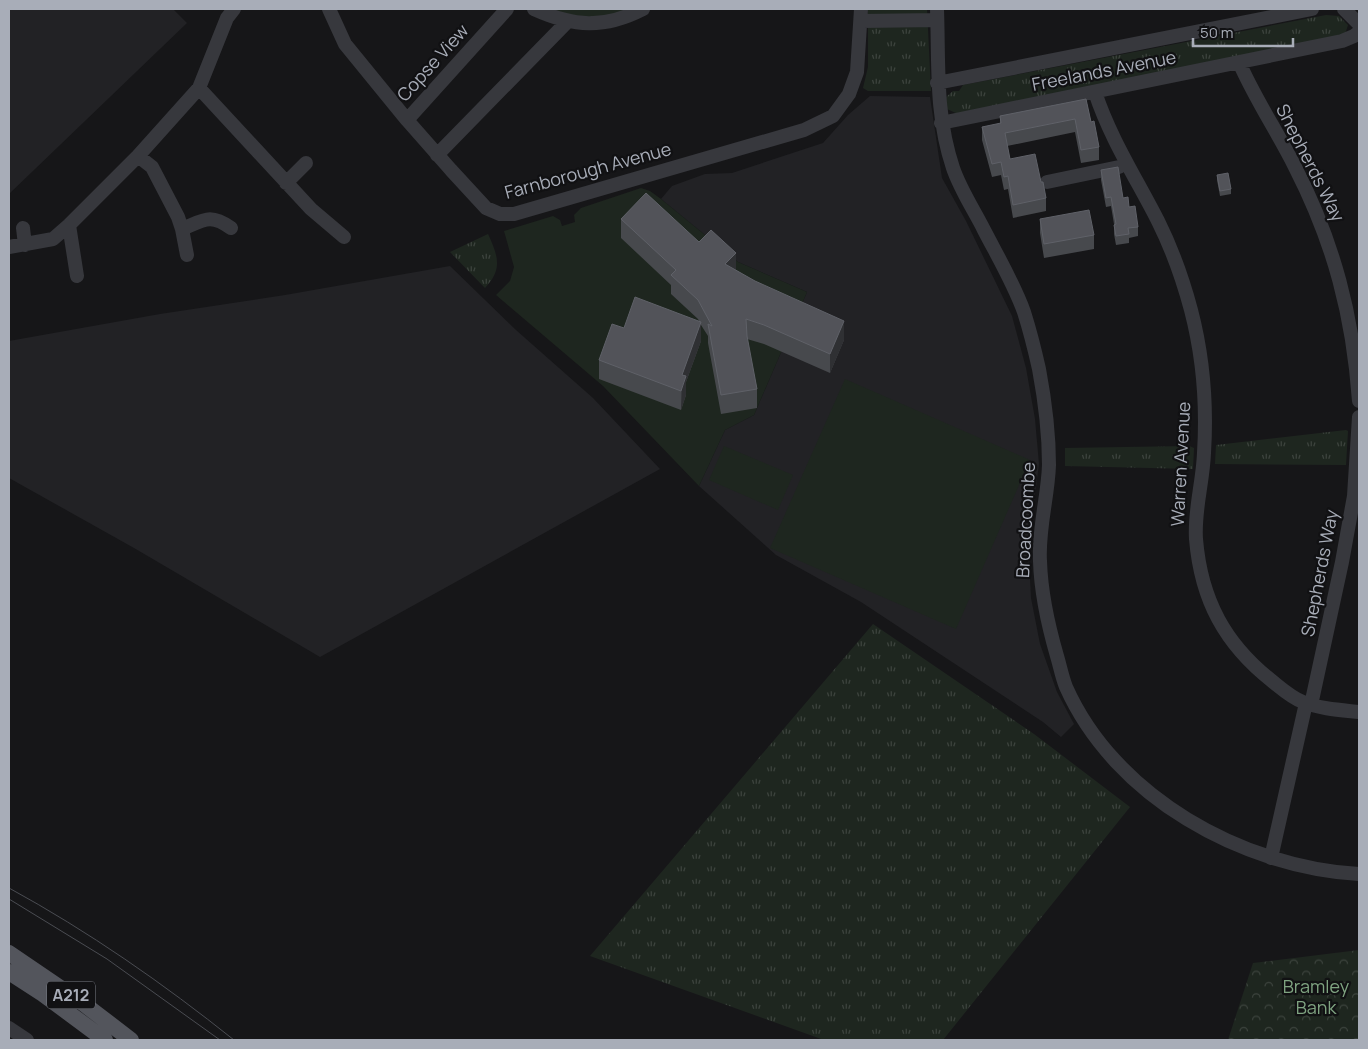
<svg xmlns="http://www.w3.org/2000/svg" width="1368" height="1049" font-family="Manrope,sans-serif">
<style>
.built{fill:#222225}
.grass{fill:url(#grass-tufts)}
.forest{fill:url(#forest-crowns)}
.pitch{fill:#1e261f}
.lines{fill:none;stroke-linecap:round;stroke-linejoin:round}
.minor{stroke:#37383d;stroke-width:14}
.major{stroke:#53555c;stroke-width:16}
.tram{stroke:#4a4c52;stroke-width:1}
.wall{fill:#47494d}
.shaded-wall{fill:#2f3033}
.building{fill:#525359;stroke:#5f6168}
.labels{text-anchor:middle;stroke-width:4.5;stroke-linejoin:round;paint-order:stroke}
.shield{fill:#111113;stroke:#7b7e86;stroke-width:1}
.shield-label{font-size:16px;font-weight:bold;fill:#a8adb8}
.street-label{font-size:18px;fill:#a8adb8;stroke:#111113}
.park-label{font-size:18px;fill:#7fa381;stroke:#111113}
</style>
<defs>
<pattern id="grass-tufts" width="24" height="20" patternUnits="userSpaceOnUse" patternTransform="scale(1.25)"><rect width="24" height="20" fill="#1e261f"/><path d="M3 7l-1-3M5 7V3M7 7l1-3M15 17l-1-3M17 17v-4M19 17l1-3" fill="none" stroke="#3c433d"/></pattern>
<pattern id="forest-crowns" width="20" height="18" patternUnits="userSpaceOnUse" patternTransform="scale(1.25)"><rect width="20" height="18" fill="#1e261f"/><path d="M2 6a3 3 0 1 1 6 0M12 15a3 3 0 1 1 6 0" fill="none" stroke="#3c433d"/></pattern>
</defs>
<rect width="100%" height="100%" fill="#161618"/>
<path class="built" d="M 9,9 L 173,9 L 187,23 L 9,194 Z
M 870,96 L 930,97 L 942,178 L 966,221 L 1012,316 L 1026,368 L 1035,419 L 1039,464 L 1033,510 L 1029,560 L 1031,598 L 1040,644 L 1057,692 L 1074,724 L 1061,737 L 1043,722 L 861,602 L 776,555 L 699,486 L 725,430 L 754,415 L 807,292 L 738,262 L 661,199 L 672,186 L 705,174 L 732,173 L 823,143 L 848,115 Z
M 450,266 L 516,330 L 593,398 L 660,469 L 320,657 L 134,548 L 9,478 L 9,341 L 160,314 L 285,295 Z"/>
<path class="grass" d="M 534,9 L 643,9 L 589,25 Z
M 868,9 L 927,9 L 931,91 L 868,91 L 863,88 L 868,67 Z
M 1326,15 L 1339,16 L 1348,25 L 1345,34 L 958,114 L 947,109 L 946,97 L 953,91 L 959,91 L 963,85 Z
M 488,234 C 498,256 503,269 485,288 L 450,252 Z
M 1346,430 L 1348,431 L 1346,465 L 1215,464 L 1216,445 Z
M 1189,446 L 1194,448 L 1193,469 L 1065,466 L 1065,448 Z
M 873,624 L 1034,734 L 1130,807 L 943,1040 L 824,1040 L 590,956 Z"/>
<path class="forest" d="M 1359,950 L 1359,1040 L 1228,1040 L 1253,963 Z"/>
<path class="pitch" d="M 641,188 L 650,191 L 661,199 L 738,262 L 807,292 L 754,415 L 725,430 L 699,486 L 603,386 L 496,295 L 510,281 L 514,267 L 504,231 L 553,216 L 560,220 L 562,226 L 575,222 L 574,215 L 581,208 Z
M 845,379 L 1030,460 L 956,629 L 770,548 Z
M 724,446 L 793,475 L 778,510 L 709,480 Z"/>
<g class="lines">
<path class="minor" d="M 329,9 L 345,44 L 407,120 L 451,170 L 486,208 L 500,214 L 514,214 L 804,130 L 833,116 L 849,94 L 857,72 L 861,9
M 534,9 C 574,27 604,29 643,9
M 937,9 C 939,65 935,114 953,168 C 960,189 974,210 984,230 C 998,257 1014,284 1024,312 C 1030,331 1035,351 1039,369 C 1045,401 1049,434 1049,465 C 1048,497 1038,529 1040,561 C 1041,594 1048,625 1057,656 C 1060,666 1062,677 1066,687 C 1115,797 1242,867 1359,874
M 1344,9 L 1359,24
M 862,21 L 937,20
M 1239,62 C 1255,99 1277,131 1295,167 C 1334,243 1353,316 1359,401
M 937,83 L 1312,9
M 199,88 L 311,209 L 344,237
M 1095,92 C 1110,138 1136,178 1158,221 C 1172,249 1183,280 1191,310 C 1203,356 1207,405 1204,453 C 1203,482 1194,510 1196,539 C 1201,600 1225,644 1272,681 C 1282,689 1292,698 1303,702 C 1321,709 1340,710 1359,712
M 407,120 L 507,9
M 941,123 L 1342,41 L 1354,36 L 1359,32
M 437,155 L 568,21
M 138,156 L 152,167 L 178,217 L 182,229 L 187,255
M 1047,182 L 1119,167
M 286,183 L 306,163
M 69,225 L 77,276
M 23,228 L 25,245
M 182,229 C 204,220 210,213 231,228
M 9,247 L 53,239 L 69,225 L 138,156 L 199,88 L 227,18 L 234,9
M 1311,705 L 1342,562 L 1354,496 L 1359,417
M 1271,858 L 1306,703
M 9,1028 L 27,1040"/>
<path class="major" d="M 9,953 L 84,1004 L 131,1040
M 9,972 L 43,994 L 105,1040"/>
<path class="tram" d="M 9,888 C 88,931 164,984 234,1040
M 9,899 L 107,959 L 220,1040"/>
</g>
<path class="wall" d="M 1086,99 L 1091,122 L 1099,147 L 1099,160 L 1081,163 L 1075,132 L 1007,146 L 1010,159 L 1041,182 L 1046,198 L 1046,211 L 1013,218 L 1008,189 L 1004,190 L 1001,175 L 992,177 L 982,140 L 982,127 L 1000,124 L 1000,116 Z
M 1101,170 L 1129,207 L 1138,227 L 1138,236 L 1129,238 L 1129,243 L 1116,245 L 1114,234 L 1114,224 L 1111,206 L 1106,207 L 1101,180 Z
M 1217,175 L 1231,189 L 1231,194 L 1220,196 L 1217,180 Z
M 621,219 L 699,242 L 736,270 L 844,340 L 830,373 L 764,344 L 747,339 L 757,389 L 757,408 L 721,414 L 708,343 L 708,336 L 701,325 L 701,341 L 686,382 L 686,395 L 681,410 L 599,379 L 599,360 L 624,328 L 699,321 L 698,319 L 671,294 L 671,285 L 621,238 Z
M 1040,219 L 1094,235 L 1094,249 L 1044,258 L 1040,233 Z"/>
<path class="shaded-wall" d="M 736,253 L 736,272 L 725,264 Z
M 844,321 L 844,340 L 830,373 L 830,354 Z
M 701,322 L 701,341 L 686,382 L 686,395 L 681,410 L 682,375 Z"/>
<path class="building" d="M 1086,99 L 1091,122 L 1094,121 L 1099,147 L 1081,150 L 1075,119 L 1005,133 L 1010,159 L 1035,154 L 1041,182 L 1043,182 L 1046,198 L 1013,205 L 1008,176 L 1004,177 L 1001,162 L 992,164 L 982,127 L 1001,123 L 1000,116 Z
M 1118,167 L 1123,198 L 1128,197 L 1129,207 L 1135,206 L 1138,227 L 1128,228 L 1129,234 L 1116,236 L 1114,225 L 1116,224 L 1111,197 L 1106,198 L 1101,170 Z
M 1228,173 L 1231,189 L 1220,191 L 1217,175 Z
M 646,193 L 699,242 L 711,230 L 736,253 L 725,264 L 755,281 L 844,321 L 830,354 L 764,325 L 746,319 L 747,336 L 757,389 L 721,395 L 708,324 L 712,326 L 698,300 L 671,275 L 676,270 L 621,219 Z
M 1089,210 L 1094,235 L 1044,244 L 1040,219 Z
M 635,297 L 701,322 L 682,375 L 686,376 L 681,391 L 599,360 L 612,324 L 624,328 Z"/>
<g class="labels">
<rect class="shield" x="47" y="981.5" width="48" height="27" rx="4"/>
<g class="shield-label">
<text x="71" y="1001">A212</text>
</g>
<g class="street-label">
<text transform="translate(433 63) rotate(-48)" y="6">Copse View</text>
<text transform="translate(1104 71) rotate(-11)" y="6">Freelands Avenue</text>
<text transform="translate(1310 163) rotate(63)" y="6">Shepherds Way</text>
<text transform="translate(588 171) rotate(-15)" y="6">Farnborough Avenue</text>
<text transform="translate(1181 464) rotate(-87)" y="6">Warren Avenue</text>
<text transform="translate(1026 520) rotate(-87)" y="6">Broadcoombe</text>
<text transform="translate(1320 573) rotate(-79)" y="6">Shepherds Way</text>
</g>
<g class="park-label">
<text x="1316" y="993">Bramley<tspan x="1316" dy="21">Bank</tspan></text>
</g>
</g>
<rect width="1368" height="1049" fill="none" stroke="#a8adb8" stroke-width="20"/>
<path d="M1193 38v8h100v-8" fill="none" stroke="#a8adb8" stroke-width="2.5"/>
<text x="1200" y="38" font-size="15" fill="#a8adb8" stroke="#111113" stroke-width="4" paint-order="stroke">50 m</text>
</svg>
